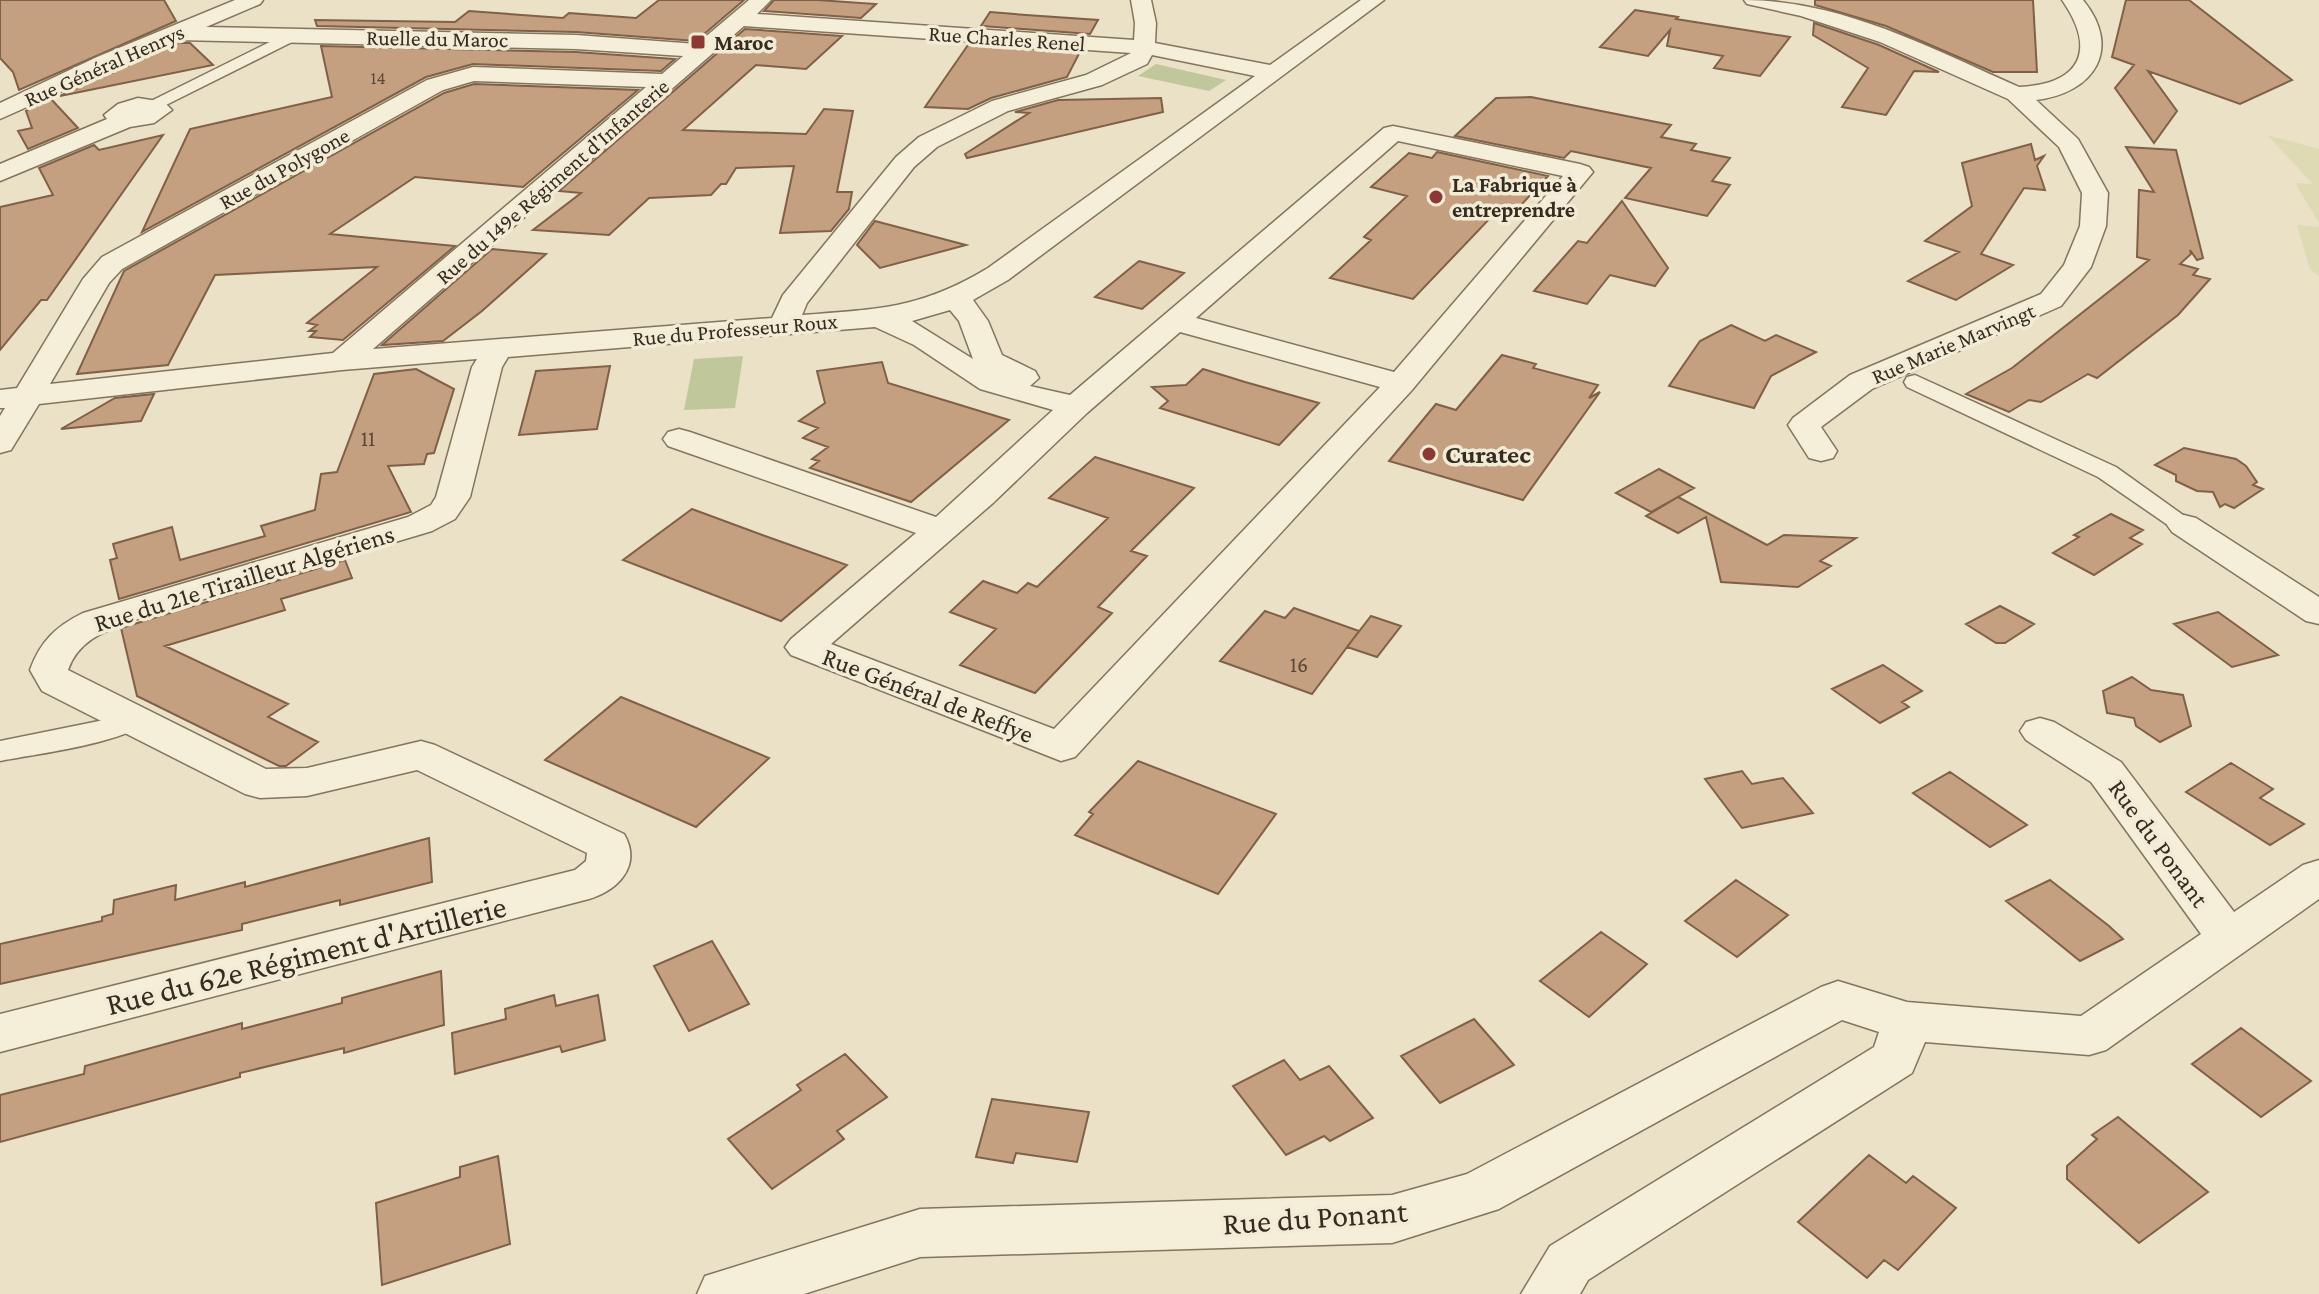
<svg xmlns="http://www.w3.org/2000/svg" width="2319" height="1294" font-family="'Crimson Pro',serif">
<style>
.farmland{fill:#dedab4}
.green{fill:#bfc79b}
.building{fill:#c4a080;stroke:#806046;stroke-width:2}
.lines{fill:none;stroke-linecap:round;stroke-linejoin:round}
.pedestrian-casing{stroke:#83745e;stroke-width:3}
.minor-casing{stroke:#83745e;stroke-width:3}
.pedestrian{fill:#f5eed8;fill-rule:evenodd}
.minor{fill:#f5eed8;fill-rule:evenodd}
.poi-dot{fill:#8c3834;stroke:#f2ebd5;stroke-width:3}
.labels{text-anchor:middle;stroke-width:7;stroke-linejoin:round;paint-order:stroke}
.far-number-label{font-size:18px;fill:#594838}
.far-street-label{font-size:22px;fill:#352b20;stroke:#f2ebd5}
.far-poi-label{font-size:22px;font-weight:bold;fill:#352b20;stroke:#f2ebd5;text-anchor:start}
.number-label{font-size:22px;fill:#594838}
.poi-label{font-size:26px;font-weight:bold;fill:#352b20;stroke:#f2ebd5;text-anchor:start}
.street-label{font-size:26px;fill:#352b20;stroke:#f2ebd5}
.near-street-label{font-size:32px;fill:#352b20;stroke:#f2ebd5}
</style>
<rect width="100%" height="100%" fill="#eae1c6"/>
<path class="farmland" d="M 2267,135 L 2319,149 L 2319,223 L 2295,183 L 2313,184 Z
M 2297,225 L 2319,227 L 2319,276 L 2310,269 Z"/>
<path class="green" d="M 1156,64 L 1226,80 L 1209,91 L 1138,76 Z
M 743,356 L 735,408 L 684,410 L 694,359 Z"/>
<path class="building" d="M 0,0 L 164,0 L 176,21 L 19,90 L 13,72 L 0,58 Z
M 659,0 L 744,0 L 696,41 L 576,32 L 317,26 L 315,20 L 455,22 L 469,11 L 563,18 L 569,13 L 636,18 Z
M 774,0 L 817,0 L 876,4 L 861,18 L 764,11 Z
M 1815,0 L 2033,0 L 2037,72 L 1993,72 L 1886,26 L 1815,5 Z
M 2126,0 L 2189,0 L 2292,80 L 2240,104 L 2148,71 L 2177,111 L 2154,143 L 2115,88 L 2134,65 L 2112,57 Z
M 1635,10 L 1678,17 L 1676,19 L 1790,37 L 1760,76 L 1714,68 L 1723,56 L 1667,46 L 1670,30 L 1648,56 L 1600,47 Z
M 990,12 L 1026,15 L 1098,20 L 1090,34 L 981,26 Z
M 1814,23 L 1879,45 L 1939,72 L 1914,71 L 1886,115 L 1842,107 L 1868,68 L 1813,35 Z
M 745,29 L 842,36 L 806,69 L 756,65 L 683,130 L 806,134 L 824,109 L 853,111 L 837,192 L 852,192 L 849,209 L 831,231 L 780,233 L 794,166 L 736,168 L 726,184 L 721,184 L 711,195 L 649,198 L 609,235 L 533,230 L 581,193 L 559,191 Z
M 178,43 L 190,43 L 213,65 L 60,96 Z
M 968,45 L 1080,52 L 1067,77 L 991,98 L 968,109 L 925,107 Z
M 321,46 L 576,52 L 675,59 L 661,71 L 473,64 L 426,77 L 142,232 L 190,129 L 332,97 Z
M 474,84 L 638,90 L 523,187 L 415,177 L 330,234 L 455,246 L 343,340 L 310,337 L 316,331 L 309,331 L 317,325 L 307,323 L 377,267 L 215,275 L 168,365 L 77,374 L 124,271 L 444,93 Z
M 1531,97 L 1671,125 L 1661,137 L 1696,144 L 1691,150 L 1730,158 L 1712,181 L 1730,185 L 1707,216 L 1625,198 L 1651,168 L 1571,151 L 1564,158 L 1455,136 L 1496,98 Z
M 1161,98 L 1163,112 L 967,158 L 965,154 L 1029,113 L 1015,112 L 1058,100 Z
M 51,99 L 78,128 L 28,149 L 18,131 L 32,128 L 26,111 Z
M 163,135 L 47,300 L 41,300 L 0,350 L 0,207 L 53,195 L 39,168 L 94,145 L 99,150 Z
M 2031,144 L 2035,160 L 2044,156 L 2037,166 L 2045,190 L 2024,188 L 1981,254 L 2013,265 L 1956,300 L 1908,281 L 1959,252 L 1925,241 L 1972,206 L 1962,163 Z
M 2126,147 L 2176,150 L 2203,258 L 2197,260 L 2190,250 L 2191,254 L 2180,264 L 2198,269 L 2193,275 L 2210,279 L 2178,315 L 2097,378 L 2088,374 L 2041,402 L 2029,400 L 2009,412 L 1966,394 L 2012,368 L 2149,260 L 2137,257 L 2139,190 L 2154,192 Z
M 1437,152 L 1548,176 L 1508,219 L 1493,215 L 1413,299 L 1330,278 L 1371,240 L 1364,237 L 1407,196 L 1371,187 L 1409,153 L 1432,158 Z
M 1622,201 L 1668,268 L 1655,286 L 1610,275 L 1587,304 L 1534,291 L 1578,241 L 1587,243 Z
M 875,221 L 966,245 L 880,268 L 857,245 Z
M 492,249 L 546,254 L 482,311 L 443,341 L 382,345 Z
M 1139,261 L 1184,273 L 1142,309 L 1095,297 Z
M 1731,325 L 1765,341 L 1776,335 L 1816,352 L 1771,376 L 1754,408 L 1669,386 L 1700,341 Z
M 1502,355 L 1536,364 L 1533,368 L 1598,385 L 1589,398 L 1600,392 L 1523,500 L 1389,461 L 1436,404 L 1456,410 Z
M 882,362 L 888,383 L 1009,420 L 911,502 L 810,468 L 819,461 L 812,459 L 828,447 L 803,438 L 818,428 L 799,421 L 825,403 L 817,371 Z
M 610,366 L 597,429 L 519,435 L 536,371 Z
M 416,369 L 454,389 L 434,453 L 427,454 L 424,464 L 388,466 L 411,512 L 119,599 L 110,560 L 117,558 L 113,544 L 172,527 L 180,560 L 265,536 L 261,526 L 315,510 L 321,474 L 337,472 L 374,374 Z
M 1203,369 L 1245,382 L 1319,403 L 1279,445 L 1160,408 L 1168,401 L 1152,387 L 1186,385 Z
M 154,394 L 141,421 L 61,429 L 115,398 Z
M 2184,448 L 2236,459 L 2246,466 L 2257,482 L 2253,485 L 2263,489 L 2234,508 L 2225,504 L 2220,507 L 2213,492 L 2197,491 L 2176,481 L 2176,475 L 2155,465 Z
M 1095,457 L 1194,488 L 1131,551 L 1147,556 L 1098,607 L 1112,613 L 1035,693 L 960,665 L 996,629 L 950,612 L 983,581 L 1017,593 L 1028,583 L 1037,587 L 1108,518 L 1049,498 Z
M 1659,469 L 1694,488 L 1651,512 L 1616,493 Z
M 1678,497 L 1767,545 L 1784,535 L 1856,538 L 1820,561 L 1831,566 L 1798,587 L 1721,582 L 1706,517 L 1678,533 L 1646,516 Z
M 692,509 L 765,536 L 847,565 L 781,621 L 623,560 Z
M 2111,514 L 2143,530 L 2130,538 L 2142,544 L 2094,575 L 2053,553 L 2079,537 L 2074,535 Z
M 345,560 L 352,578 L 281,599 L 285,610 L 165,646 L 288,704 L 268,717 L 318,742 L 286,766 L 279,766 L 137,696 L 121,628 Z
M 2000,606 L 2034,624 L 2005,643 L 1996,643 L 1966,624 Z
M 1294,608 L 1359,631 L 1312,694 L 1220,661 L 1265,611 L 1285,618 Z
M 2218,612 L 2278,655 L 2232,667 L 2174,624 Z
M 1371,616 L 1401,626 L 1377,657 L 1347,647 Z
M 1883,665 L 1922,691 L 1902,702 L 1909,707 L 1880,723 L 1832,689 Z
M 2132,677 L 2151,690 L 2183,695 L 2191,726 L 2160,742 L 2136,726 L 2134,718 L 2107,713 L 2103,691 Z
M 621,697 L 769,758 L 696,827 L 545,760 Z
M 1138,761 L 1276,814 L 1218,894 L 1075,835 L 1093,814 L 1089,812 Z
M 2231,763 L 2273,789 L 2260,798 L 2304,824 L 2270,845 L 2186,792 Z
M 1742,771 L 1752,784 L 1783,778 L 1813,813 L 1742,828 L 1705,779 Z
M 1950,772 L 2027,825 L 1990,847 L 1913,793 Z
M 429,838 L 432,882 L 340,905 L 340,900 L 242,924 L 242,930 L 0,984 L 0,944 L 102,921 L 102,917 L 113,914 L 114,900 L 176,885 L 175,900 L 245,882 L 245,887 Z
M 1736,880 L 1788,915 L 1737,957 L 1685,921 Z
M 2050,880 L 2109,926 L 2123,939 L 2080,961 L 2006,901 Z
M 1601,932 L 1647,964 L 1589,1017 L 1540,981 Z
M 712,941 L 749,1004 L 689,1031 L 654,966 Z
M 441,971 L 444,1025 L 344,1053 L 344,1048 L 240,1073 L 240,1077 L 0,1142 L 0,1095 L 84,1074 L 85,1066 L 242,1023 L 242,1029 L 342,1003 L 342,998 Z
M 554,995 L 556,1006 L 598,995 L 605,1040 L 562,1052 L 560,1046 L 455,1074 L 452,1033 L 506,1019 L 505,1009 Z
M 1474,1019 L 1514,1065 L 1440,1103 L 1401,1056 Z
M 2241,1028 L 2311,1081 L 2261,1117 L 2192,1064 Z
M 845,1054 L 887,1097 L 837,1131 L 844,1139 L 772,1189 L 728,1139 L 801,1090 L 797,1085 Z
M 1284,1060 L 1300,1080 L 1329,1066 L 1373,1118 L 1330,1141 L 1324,1136 L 1286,1155 L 1233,1086 Z
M 992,1099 L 1089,1112 L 1077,1162 L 1016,1153 L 1013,1163 L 976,1157 Z
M 2118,1117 L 2208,1192 L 2139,1243 L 2067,1179 L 2067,1166 L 2097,1139 L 2092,1135 Z
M 1869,1155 L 1906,1183 L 1913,1176 L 1956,1208 L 1898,1270 L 1884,1260 L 1867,1278 L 1798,1222 Z
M 498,1156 L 510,1244 L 382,1285 L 376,1203 L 460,1177 L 460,1167 Z"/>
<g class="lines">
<g class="pedestrian-casing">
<path id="pedestrian" d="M 294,30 L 300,32 L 300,38 L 158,109 L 152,110 L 143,105 Z
M 1915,375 L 2116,467 L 2197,525 L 2193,530 L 2175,530 L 2098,477 L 1907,387 L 1904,382 L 1907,377 Z
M 132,710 L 142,713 L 147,720 C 133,742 29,755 0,761 L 0,741 L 104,720 Z"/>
</g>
<g class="minor-casing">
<path id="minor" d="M 235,0 L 263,0 L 260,4 L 206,27 L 576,35 L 697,44 L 749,0 L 771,0 L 757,14 L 1134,40 L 1135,23 L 1131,0 L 1151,0 L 1156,23 L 1155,43 L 1270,65 L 1361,0 L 1384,0 L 1008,280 L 973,300 L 988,321 L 1002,355 L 1035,371 L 1039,378 L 1030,386 L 1070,395 L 1384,128 L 1393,126 L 1580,164 L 1589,167 L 1593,172 L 1412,390 L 1075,757 L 1061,761 L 791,655 L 785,647 L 791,639 L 916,533 L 668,446 L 663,439 L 668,432 L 679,429 L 690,432 L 936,517 L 1053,410 L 980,389 L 914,345 L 875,327 L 508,357 L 502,367 L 470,497 L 455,519 L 432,531 L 134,620 C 106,631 79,639 68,670 L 266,769 L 307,768 L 421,741 L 435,745 L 624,834 C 642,865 619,890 589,899 L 0,1052 L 0,1014 L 575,870 L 586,861 L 587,853 L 417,770 L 307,796 L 260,798 L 245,794 L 42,691 L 30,670 C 40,642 56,626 83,613 L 408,517 L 431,505 L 436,497 L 472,367 L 477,359 L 342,370 L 39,404 L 11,450 L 0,453 L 0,416 L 5,408 L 0,408 L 0,390 L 17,388 L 83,279 L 102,257 L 427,80 L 473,67 L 662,74 L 683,56 L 576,49 L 177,40 L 0,119 L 0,103 L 97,57 ZM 744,26 L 1131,53 L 1086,75 L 992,101 L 919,137 L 896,157 L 783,295 L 772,318 L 373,349 ZM 1152,55 L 1255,76 L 988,268 C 920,309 879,309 802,315 L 807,303 L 914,167 L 937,147 L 1008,111 L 1102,85 L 1147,64 ZM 474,81 L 646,87 L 333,353 L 50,384 L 109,283 L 122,269 L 443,90 ZM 1398,141 L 1563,176 L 1394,372 L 1196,318 ZM 950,310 L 959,321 L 973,359 L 912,321 ZM 1180,332 L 1380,387 L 1054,729 L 831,644 L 993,503 L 1087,413 Z
M 1744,0 C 1841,0 1931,48 2019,87 C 2081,84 2097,50 2062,0 L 2083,0 C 2123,49 2094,93 2036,100 L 2078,139 L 2108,193 L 2106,226 L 2091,267 L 2061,306 L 1872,389 L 1821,427 L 1837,451 L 1833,458 L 1821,461 L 1809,458 L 1788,425 L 1793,418 L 1850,375 L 2041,294 L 2064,265 L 2080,226 L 2082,193 L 2059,147 L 2008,99 L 1880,42 L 1801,16 L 1747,4 Z
M 138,98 L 164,102 L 172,110 L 154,123 L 130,127 L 0,181 L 0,164 L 107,119 L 104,115 L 118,104 Z
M 2184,515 L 2196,518 L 2319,597 L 2319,624 L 2306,621 L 2172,532 L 2167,525 L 2172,518 Z
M 2040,718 L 2054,722 L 2121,762 L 2234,912 L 2303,865 L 2319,860 L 2319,899 L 2106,1050 L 2089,1055 L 1925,1042 L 1912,1073 L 1588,1280 L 1580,1294 L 1521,1294 L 1550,1246 L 1874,1047 L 1879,1032 L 1842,1020 L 1499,1209 L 1392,1243 L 920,1257 L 804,1294 L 697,1294 L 705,1276 L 920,1209 L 1392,1195 L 1467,1174 L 1821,987 L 1838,981 L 1907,1002 L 2081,1016 L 2201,934 L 2091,782 L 2026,740 L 2020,731 L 2026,722 Z"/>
</g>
<use href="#pedestrian" class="pedestrian"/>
<use href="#minor" class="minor"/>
</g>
<g class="poi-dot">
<rect x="690" y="34" width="16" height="16" rx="4"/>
<circle cx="1436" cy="197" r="8"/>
<circle cx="1429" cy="454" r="8"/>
</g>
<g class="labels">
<g class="far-number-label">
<text x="378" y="84">14</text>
</g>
<g class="far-street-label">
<text transform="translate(437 38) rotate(1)" y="8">Ruelle du Maroc</text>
<text transform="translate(1007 38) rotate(4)" y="8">Rue Charles Renel</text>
<text transform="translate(104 65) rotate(-24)" y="8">Rue Général Henrys</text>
<text transform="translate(284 168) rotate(-29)" y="8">Rue du Polygone</text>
<text transform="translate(552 181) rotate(-41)" y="8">Rue du 149e Régiment d'Infanterie</text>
<text transform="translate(735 329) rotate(-5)" y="8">Rue du Professeur Roux</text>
<text transform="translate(1953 343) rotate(-23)" y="8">Rue Marie Marvingt</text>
</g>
<g class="far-poi-label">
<text x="714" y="50">Maroc</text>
<text x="1452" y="192">La Fabrique à<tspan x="1452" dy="25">entreprendre</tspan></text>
</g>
<g class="number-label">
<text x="368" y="446">11</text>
<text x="1299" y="672">16</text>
</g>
<g class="poi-label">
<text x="1445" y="463">Curatec</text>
</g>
<g class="street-label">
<text transform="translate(244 578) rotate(-17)" y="9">Rue du 21e Tirailleur Algériens</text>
<text transform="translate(928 695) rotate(21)" y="9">Rue Général de Reffye</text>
<text transform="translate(2159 843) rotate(54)" y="9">Rue du Ponant</text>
</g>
<g class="near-street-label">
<text transform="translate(306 955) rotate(-14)" y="11">Rue du 62e Régiment d'Artillerie</text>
<text transform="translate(1315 1217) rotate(-4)" y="11">Rue du Ponant</text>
</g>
</g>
</svg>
